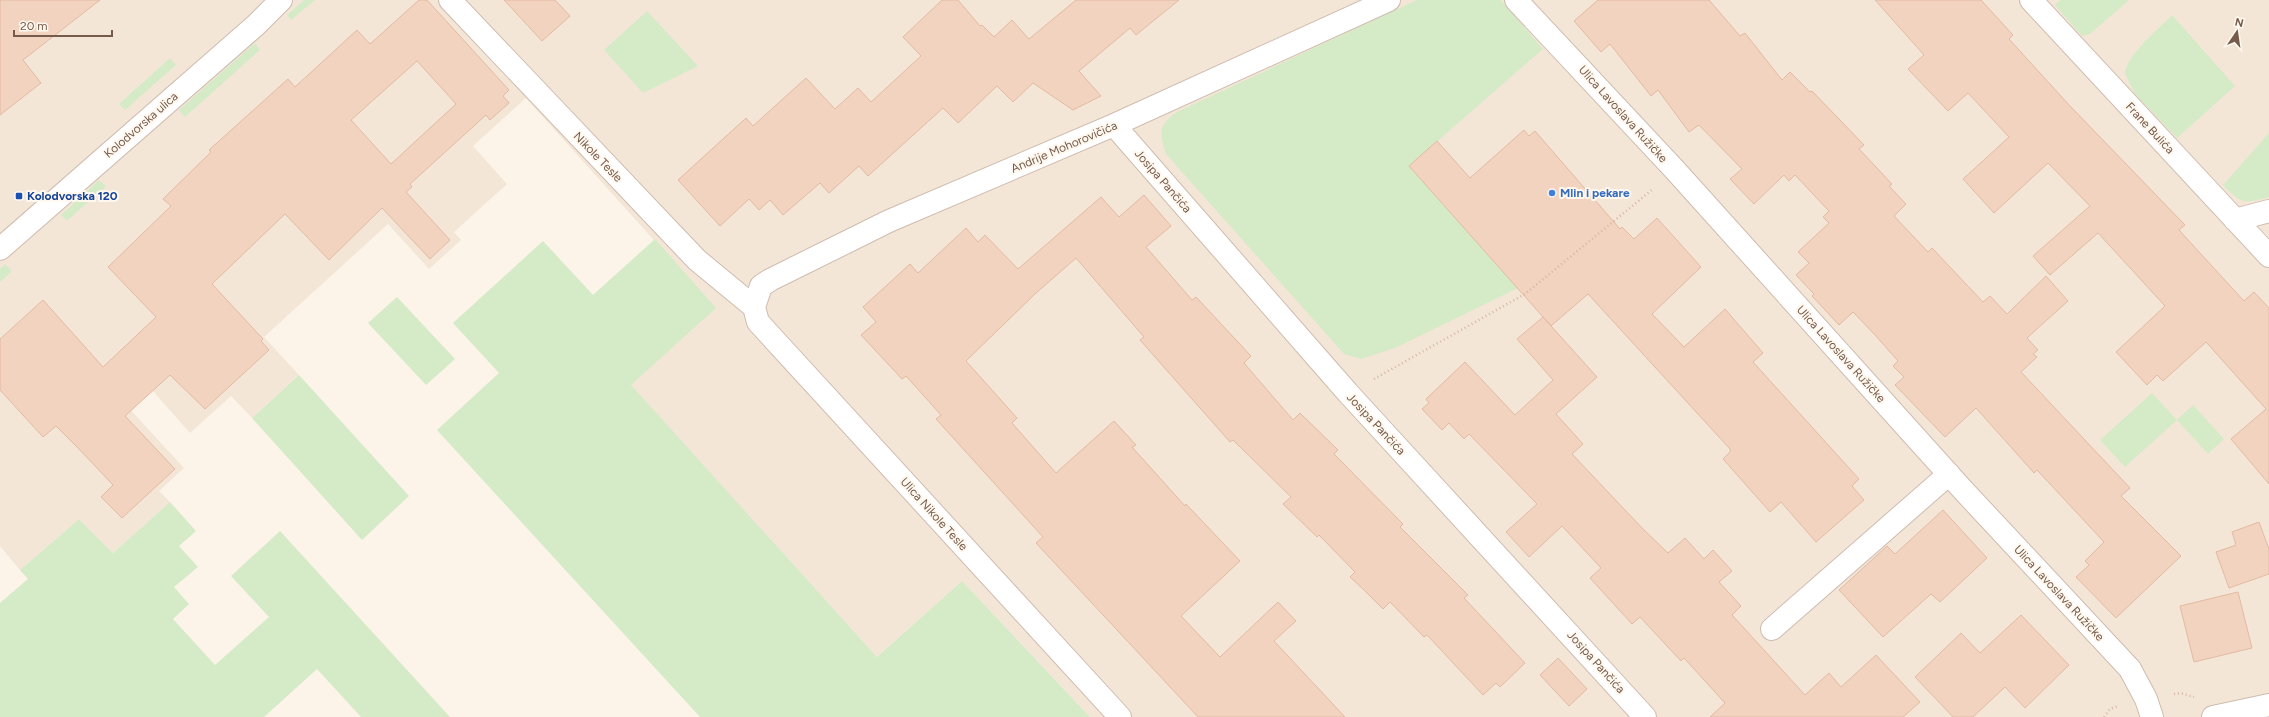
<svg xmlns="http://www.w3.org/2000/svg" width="2269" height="717" font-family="Figtree,sans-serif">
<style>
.residential{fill:#f4e6d7}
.green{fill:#d5eac6}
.building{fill:#f1d3c0;stroke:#e3baa1;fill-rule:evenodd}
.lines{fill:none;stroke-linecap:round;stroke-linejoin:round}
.minor-casing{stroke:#cebcae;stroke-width:24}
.path{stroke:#d6b6a3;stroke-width:2.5;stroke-dasharray:1 3;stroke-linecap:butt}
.minor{stroke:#fff;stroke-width:22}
.shop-dot{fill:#3f7fe0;stroke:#fff8ef;stroke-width:1.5}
.transit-dot{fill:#1a4fb4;stroke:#fff8ef;stroke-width:1.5}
.labels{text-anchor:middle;stroke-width:4;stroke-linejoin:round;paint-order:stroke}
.street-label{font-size:12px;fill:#765b4c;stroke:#fff8ef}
.shop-label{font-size:12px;font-weight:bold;fill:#366cbe;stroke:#fff8ef;text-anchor:start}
.transit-label{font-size:12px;font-weight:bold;fill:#164399;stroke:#fff8ef;text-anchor:start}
</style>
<rect width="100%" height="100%" fill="#fcf4e8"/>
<path class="residential" d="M 0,0 L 2269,0 L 2269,717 L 1090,717 L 962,581 L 877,657 L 630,385 L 715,308 L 526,98 L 473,146 L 507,184 L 454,232 L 461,240 L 429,269 L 388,224 L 264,337 L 299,375 L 252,418 L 231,396 L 190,433 L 137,373 L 115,393 L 184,468 L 159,491 L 170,502 L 113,553 L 79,519 L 20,570 L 0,546 Z"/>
<path class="green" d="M 304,0 L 315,0 L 291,20 L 287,15 Z
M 1417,0 L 1501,0 L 1543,49 L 1409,166 L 1518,288 L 1395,348 L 1361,359 L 1344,354 L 1166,154 C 1159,133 1158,125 1177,112 Z
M 2060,0 L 2129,0 L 2090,34 L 2082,36 L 2055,5 Z
M 647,11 L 698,66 L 643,93 L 604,50 Z
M 2172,15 L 2235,86 L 2177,138 L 2135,94 L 2125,74 C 2126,55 2159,29 2172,15 Z
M 255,43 L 260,50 L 185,117 L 179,110 Z
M 170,58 L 176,65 L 125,110 L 119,104 Z
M 2269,133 L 2269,197 C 2244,204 2241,204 2223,185 Z
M 99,180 L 106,186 L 67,221 L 61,215 Z
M 655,239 L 716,308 L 631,385 L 877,657 L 962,581 L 1090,717 L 700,717 L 437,430 L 499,373 L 453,323 L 543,241 L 593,295 Z
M 5,264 L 11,270 L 11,272 L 0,282 L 0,269 Z
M 397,297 L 455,359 L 426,385 L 368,323 Z
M 299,375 L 409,496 L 362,540 L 252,418 Z
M 2152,393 L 2177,420 L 2193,405 L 2224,439 L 2208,454 L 2177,420 L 2125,467 L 2100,440 Z
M 170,502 L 196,531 L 179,546 L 198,567 L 174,587 L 189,604 L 173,619 L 215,665 L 269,617 L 231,576 L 280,531 L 450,717 L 361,717 L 317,669 L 264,717 L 0,717 L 0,603 L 28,579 L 20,570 L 79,519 L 113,553 Z"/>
<path class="building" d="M 0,0 L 100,0 L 23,60 L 41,83 L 0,115 Z
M 419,0 L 427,0 L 509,90 L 503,96 L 509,103 L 490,120 L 486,115 L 410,184 L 412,187 L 406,192 L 450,240 L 430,259 L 382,208 L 329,260 L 285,214 L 212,284 L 263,339 L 261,341 L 269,350 L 205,409 L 170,375 L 125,416 L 175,469 L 122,518 L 101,497 L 113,485 L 79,449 L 56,426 L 43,437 L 0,390 L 0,339 L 43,300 L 103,367 L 156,317 L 108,267 L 171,206 L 163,199 L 211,152 L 209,150 L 288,79 L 295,87 L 357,30 L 370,44 ZM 417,61 L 456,104 L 391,164 L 351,120 Z
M 504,0 L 555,0 L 570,16 L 542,41 Z
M 942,0 L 958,0 L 980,26 L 982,25 L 994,37 L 1012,20 L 1029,39 L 1076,0 L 1179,0 L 1136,35 L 1130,28 L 1079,71 L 1101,96 L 1073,110 L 1033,83 L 1013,102 L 997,86 L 958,123 L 943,108 L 868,176 L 859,166 L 829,193 L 820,183 L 783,215 L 770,200 L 759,210 L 749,199 L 720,226 L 678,180 L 746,118 L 753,126 L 806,78 L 835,109 L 858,88 L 871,102 L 921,56 L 903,37 Z
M 1598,0 L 1709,0 L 1740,36 L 1745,33 L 1782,80 L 1790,72 L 1810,92 L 1812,91 L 1864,145 L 1859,149 L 1892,184 L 1889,186 L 1906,204 L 1894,216 L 1928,252 L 1932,248 L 1983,302 L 1990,296 L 2007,314 L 2046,276 L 2068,301 L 2027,338 L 2038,350 L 2033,354 L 2037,357 L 2021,372 L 2130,488 L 2121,496 L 2181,556 L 2116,618 L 2076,577 L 2089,565 L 2085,561 L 2104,542 L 2037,470 L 2034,473 L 1976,408 L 1945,437 L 1895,385 L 1904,377 L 1893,366 L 1898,361 L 1875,335 L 1853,312 L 1839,325 L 1812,296 L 1814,294 L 1796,275 L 1809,263 L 1798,252 L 1829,223 L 1823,217 L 1829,211 L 1795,175 L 1789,181 L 1784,175 L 1754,204 L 1730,179 L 1742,169 L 1699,125 L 1689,132 L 1658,90 L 1651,96 L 1610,44 L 1601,52 L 1574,21 Z
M 1875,0 L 1981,0 L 2013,35 L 2009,39 L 2070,106 L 2185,225 L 2179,230 L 2244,301 L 2254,292 L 2269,308 L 2269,484 L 2231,439 L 2266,409 L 2206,342 L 2163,381 L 2157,375 L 2147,385 L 2116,352 L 2165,306 L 2098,233 L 2050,275 L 2033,256 L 2090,206 L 2048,163 L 1994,213 L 1963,179 L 2009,137 L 1968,93 L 1948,111 L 1908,69 L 1924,55 Z
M 1524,130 L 1529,136 L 1535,131 L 1620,229 L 1622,227 L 1634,239 L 1657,218 L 1701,267 L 1652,314 L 1684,347 L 1725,309 L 1763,353 L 1753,362 L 1859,479 L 1852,486 L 1864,500 L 1816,542 L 1781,502 L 1770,512 L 1723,459 L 1730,452 L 1730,449 L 1588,294 L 1551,326 L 1409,166 L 1437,141 L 1470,178 Z
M 1144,195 L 1171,226 L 1146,247 L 1192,300 L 1196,297 L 1251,356 L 1244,363 L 1293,420 L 1300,413 L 1338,450 L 1334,454 L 1403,524 L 1400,527 L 1468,595 L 1464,598 L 1525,663 L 1500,687 L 1496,683 L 1483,695 L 1427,635 L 1424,637 L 1390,602 L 1383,609 L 1364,590 L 1350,577 L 1355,572 L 1319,535 L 1317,537 L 1283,504 L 1291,497 L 1233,440 L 1230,442 L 1140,340 L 1144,337 L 1076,258 L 1035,294 L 966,361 L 1017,418 L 1012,423 L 1056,473 L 1114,421 L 1136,445 L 1132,447 L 1185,506 L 1186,504 L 1240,561 L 1181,616 L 1220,657 L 1278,602 L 1296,621 L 1274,641 L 1345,717 L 1198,717 L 1036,543 L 1043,537 L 936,419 L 941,415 L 906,376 L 902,379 L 861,335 L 876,322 L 863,307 L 910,264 L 918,273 L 966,228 L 978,242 L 985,235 L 1018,269 L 1101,197 L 1119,217 Z
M 1543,317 L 1597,377 L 1556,414 L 1583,444 L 1572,454 L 1643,529 L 1668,553 L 1685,538 L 1704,559 L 1713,550 L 1732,571 L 1719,582 L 1741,606 L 1732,615 L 1805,695 L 1829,673 L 1841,687 L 1876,655 L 1920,702 L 1903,717 L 1710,717 L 1725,703 L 1684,658 L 1681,661 L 1640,617 L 1632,624 L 1590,578 L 1601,568 L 1562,526 L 1529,557 L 1506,532 L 1537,504 L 1469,434 L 1464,439 L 1449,423 L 1442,430 L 1422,409 L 1429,403 L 1426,399 L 1465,362 L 1515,415 L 1553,380 L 1517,339 Z
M 1943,510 L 1987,558 L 1940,602 L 1931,594 L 1883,637 L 1839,590 L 1887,546 L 1895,554 Z
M 2259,522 L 2269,549 L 2269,574 L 2229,588 L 2216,552 L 2236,545 L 2232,532 Z
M 2238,592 L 2252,648 L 2194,662 L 2180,606 Z
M 2021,615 L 2069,665 L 2025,708 L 2005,687 L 1973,717 L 1953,717 L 1915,677 L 1961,633 L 1980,653 Z
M 1558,658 L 1587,689 L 1569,706 L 1540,675 Z"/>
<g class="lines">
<g class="minor-casing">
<path id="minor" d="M 450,0 L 697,260 L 754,307
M 1516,0 L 1675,170 L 1963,490 L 2130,669 L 2146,699 L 2152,717
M 2031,0 L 2269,256
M 1114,125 L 1348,393 L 1645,717
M 2235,220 L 2269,211
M 0,249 L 256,25 L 281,0
M 754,307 L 761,286 L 770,280 L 889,221 L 1114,125 L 1389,0
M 754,307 L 758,322 L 1120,717
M 1772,629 L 1949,474
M 2213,717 L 2269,705"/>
</g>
<path class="path" d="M 1374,379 L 1525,294 L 1653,189
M 2174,694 L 2180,693 L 2194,697
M 2104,717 L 2110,709 L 2118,706"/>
<use href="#minor" class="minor"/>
</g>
<circle class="shop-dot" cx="1552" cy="193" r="4"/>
<rect class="transit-dot" x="15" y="192" width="8" height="8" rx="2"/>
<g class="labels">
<g class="street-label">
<text transform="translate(1623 114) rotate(48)" y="4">Ulica Lavoslava Ružičke</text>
<text transform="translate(141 125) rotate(-41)" y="4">Kolodvorska ulica</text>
<text transform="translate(2150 128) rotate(47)" y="4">Frane Bulića</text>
<text transform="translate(1064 147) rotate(-23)" y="4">Andrije Mohorovičića</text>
<text transform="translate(598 157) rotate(46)" y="4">Nikole Tesle</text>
<text transform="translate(1163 181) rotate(49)" y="4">Josipa Pančića</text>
<text transform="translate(1841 354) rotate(48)" y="4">Ulica Lavoslava Ružičke</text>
<text transform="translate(1376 424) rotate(47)" y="4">Josipa Pančića</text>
<text transform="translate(934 514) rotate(48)" y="4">Ulica Nikole Tesle</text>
<text transform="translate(2059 593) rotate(47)" y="4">Ulica Lavoslava Ružičke</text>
<text transform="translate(1596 662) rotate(48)" y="4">Josipa Pančića</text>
</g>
<g class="shop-label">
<text x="1560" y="197">Mlin i pekare</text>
</g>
<g class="transit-label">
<text x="27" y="200">Kolodvorska 120</text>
</g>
</g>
<g transform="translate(2237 32) rotate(13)" stroke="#fff8ef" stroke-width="3" paint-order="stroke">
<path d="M0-3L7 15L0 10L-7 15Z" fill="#765b4c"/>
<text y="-6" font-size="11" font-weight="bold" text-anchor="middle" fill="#765b4c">N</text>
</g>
<path d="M14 30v6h98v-6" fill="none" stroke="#765b4c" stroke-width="2"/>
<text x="20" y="30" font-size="12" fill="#765b4c" stroke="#fff8ef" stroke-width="3" paint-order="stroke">20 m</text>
</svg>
